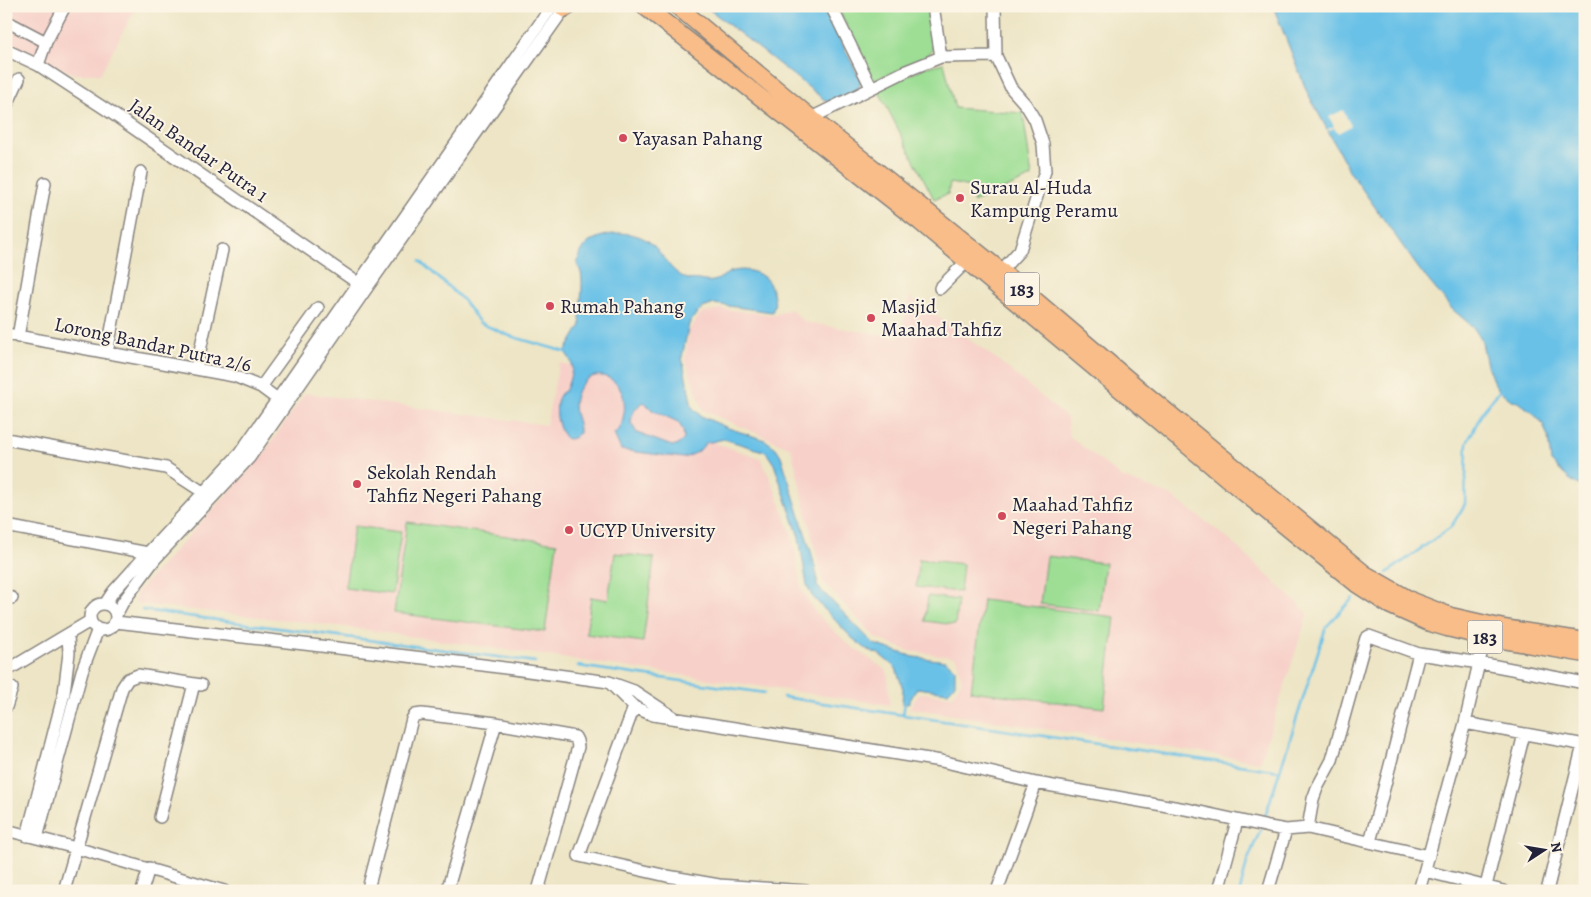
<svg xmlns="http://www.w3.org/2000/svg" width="1591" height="897" font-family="Alegreya,serif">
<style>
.built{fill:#f7d1c9}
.green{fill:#9dde94;stroke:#608068}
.water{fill:#69c1e7;stroke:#467291;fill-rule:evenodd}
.pier{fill:#ede5c5}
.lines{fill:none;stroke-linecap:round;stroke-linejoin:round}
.stream{stroke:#69c1e7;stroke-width:2.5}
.minor-casing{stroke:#888480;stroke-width:14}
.highway-casing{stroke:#888480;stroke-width:19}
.minor{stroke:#fff;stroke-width:11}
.highway{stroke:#f8bd89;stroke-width:16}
.poi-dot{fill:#d1495b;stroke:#fcf5e5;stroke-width:2}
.labels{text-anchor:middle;stroke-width:4;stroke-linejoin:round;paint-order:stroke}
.shield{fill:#fcf5e5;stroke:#63616e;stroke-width:1}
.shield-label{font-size:19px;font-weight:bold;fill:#22223b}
.poi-label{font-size:20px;fill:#22223b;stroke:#fcf5e5;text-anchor:start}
.street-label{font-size:20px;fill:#22223b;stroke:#fcf5e5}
</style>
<rect width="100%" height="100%" fill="#fcf5e5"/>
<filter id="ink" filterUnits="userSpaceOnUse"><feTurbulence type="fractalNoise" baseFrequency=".02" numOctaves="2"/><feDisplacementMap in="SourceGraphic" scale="10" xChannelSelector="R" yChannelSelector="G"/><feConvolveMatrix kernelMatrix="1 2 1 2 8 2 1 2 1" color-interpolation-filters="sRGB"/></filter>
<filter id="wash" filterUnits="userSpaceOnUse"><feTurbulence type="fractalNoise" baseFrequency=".0096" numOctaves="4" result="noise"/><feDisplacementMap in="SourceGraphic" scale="20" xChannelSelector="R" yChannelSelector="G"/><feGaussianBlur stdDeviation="1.12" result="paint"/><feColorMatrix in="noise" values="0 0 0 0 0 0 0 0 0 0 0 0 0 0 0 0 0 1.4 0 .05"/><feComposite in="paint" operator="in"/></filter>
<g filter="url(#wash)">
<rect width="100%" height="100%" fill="#ede5c5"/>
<path class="built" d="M 6,6 L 137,6 L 100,74 L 74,74 L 6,43 Z
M 910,297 L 999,361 L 1067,418 L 1069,436 L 1123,478 L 1170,495 L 1225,536 L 1308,613 L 1260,762 L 909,708 L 920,693 L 953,696 L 962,680 L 956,657 L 909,651 L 876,638 L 823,582 L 791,448 L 703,410 L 685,359 L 689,331 L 701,313 L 721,309 L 775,315 L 791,309 L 804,322 L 900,338 Z
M 559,363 L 625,375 L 695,436 L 760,458 L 772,482 L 792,536 L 801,588 L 813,610 L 848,644 L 887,671 L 890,705 L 338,626 L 141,604 L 135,601 L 137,592 L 261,457 L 305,393 L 546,425 Z"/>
<path class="green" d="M 837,6 L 928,6 L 933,49 C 926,62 888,74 873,80 Z
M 944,63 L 955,108 L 1023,113 L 1032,177 L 973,202 L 975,188 L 950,183 L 948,194 L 934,199 L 878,90 L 926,67 Z
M 407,522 L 557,543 L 545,632 L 394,613 Z
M 354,526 L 401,532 L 392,594 L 345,588 Z
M 615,553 L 654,558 L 643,642 L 586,634 L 591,597 L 608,600 Z
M 1046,556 L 1105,563 L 1099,611 L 1040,604 Z
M 919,559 L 963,564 L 960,592 L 916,587 Z
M 928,596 L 958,600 L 955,625 L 925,621 Z
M 983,600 L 1115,617 L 1104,708 L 971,691 Z"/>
<path class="water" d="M 705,6 L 823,6 L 861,81 L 858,90 L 829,102 L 826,101 Z
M 1273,6 L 1585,6 L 1585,489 L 1569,479 L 1551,462 L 1548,437 L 1543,424 L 1532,412 L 1520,403 L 1510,399 L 1499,390 L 1493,381 L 1487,365 L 1481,338 L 1472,326 L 1452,309 L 1419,269 L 1350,172 L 1307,92 Z
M 620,233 C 666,235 657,268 690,280 C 698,278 705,283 713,281 C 719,280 724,275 730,272 C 746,267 767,272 772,290 C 775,298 776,305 772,312 L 714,304 L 703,308 L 696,314 L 689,324 L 682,357 L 692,407 L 701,416 L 728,428 L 765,440 L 776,448 L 781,456 L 812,555 L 817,576 L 817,586 L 874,644 L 914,657 L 946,661 L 955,669 L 955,684 L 948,692 L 917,688 L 908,704 L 902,703 L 903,689 L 896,668 L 879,654 L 868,650 L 852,638 L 812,596 L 807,585 L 799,537 L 774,464 L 766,452 L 724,439 L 706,443 L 698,452 L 684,458 L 621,450 L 614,434 C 620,431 622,424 623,418 C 633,377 588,359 576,395 C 570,411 580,420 579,433 C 576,437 573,439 567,439 C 557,431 553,405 560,395 C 565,388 563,396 566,389 C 568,386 573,369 572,366 C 572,361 568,356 565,352 L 581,325 C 577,308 588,277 577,265 C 582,239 598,236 620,233 ZM 644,402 L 652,410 L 678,422 L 683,430 L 684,439 L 679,444 L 672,446 L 637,433 L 631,423 C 632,413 635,407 644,402 Z"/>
<path class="pier" d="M 1343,110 L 1351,126 L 1338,133 L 1334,128 L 1327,131 L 1326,130 L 1334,126 L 1329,117 Z"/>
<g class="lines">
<path class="stream" d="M 420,261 L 462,299 L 480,323 L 510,336 L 566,352
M 1387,573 L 1451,527 L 1465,504 L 1467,443 L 1483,411 L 1501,389
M 142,610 L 535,662
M 578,666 L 765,693
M 783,697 L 1279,771
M 903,715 L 905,702
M 1263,823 L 1326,627 L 1353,598
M 1240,891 L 1247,862 L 1261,828"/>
</g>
</g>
<g filter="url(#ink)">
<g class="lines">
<g class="minor-casing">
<path id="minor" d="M 831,6 L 871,87
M 933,6 L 941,57
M 995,6 L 996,56 L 1011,88 L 1026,105 L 1035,120 L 1043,144 L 1045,171 L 1020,250 L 1001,271
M 6,21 L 46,42
M 6,50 L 38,65 L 110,112 L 365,288
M 38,65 L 46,42 L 65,6
M 6,107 L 19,79
M 811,118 L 906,71 L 941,57 L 996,56
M 940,288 L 967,261
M 6,334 L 234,376 L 261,387 L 284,404
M 18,337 L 45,183
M 107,353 L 141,172
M 196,369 L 222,250
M 261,387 L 318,308
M 6,439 L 166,468 L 209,496
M 6,526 L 148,553
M 6,597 L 12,598
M90 617a13 13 0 1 1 26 0a13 13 0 1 1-26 0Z
M 105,604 L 113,592 L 148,553 L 240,453 L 552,6
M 116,615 L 123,602 L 155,559 L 249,458 L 366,289 L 566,6
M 116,622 L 483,665 L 609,682 L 634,691 L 672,716
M 6,671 L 90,621
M 609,682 L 634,707 L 653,715 L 941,761 L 1036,783 L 1191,810 L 1269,827 L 1286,830 L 1308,828 L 1429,856
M 6,707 L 12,688
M 634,707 L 579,856 L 667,876 L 719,885 L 806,891
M 1465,723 L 1585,745
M 160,817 L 194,684
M 1308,828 L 1313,799 L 1317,788 L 1332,760 L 1366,638 L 1369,636 L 1419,654 L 1480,663 L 1585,683
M 6,830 L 76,848 L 224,891
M 27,836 L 64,693 L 69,653 L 68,635
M 37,838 L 82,671 L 98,629
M 1370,842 L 1419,654
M 1425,871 L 1503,891
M 1486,886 L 1524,734
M 368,889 L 412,719 L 415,715 L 422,714 L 496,723 L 575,737 L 577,741 L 578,747 L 538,891
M 64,891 L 122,688 L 128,679 L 138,675 L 201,685
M 142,891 L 149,868
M 447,891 L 496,723
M 997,891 L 1036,783
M 1218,891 L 1237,821
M 1268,891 L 1286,830
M 1419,891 L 1465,723 L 1485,637
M 1547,891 L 1583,745"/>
</g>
<g class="highway-casing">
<path id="highway" d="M 644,6 L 920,222 L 1242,491 L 1358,585 L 1389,605 L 1427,622 L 1447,628 L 1485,637 L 1585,654
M 677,6 L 811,118 L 1001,271 L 1143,392 L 1365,574 L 1412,601 L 1451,616 L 1504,628 L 1585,641
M 564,9 L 569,6"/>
</g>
<use href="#minor" class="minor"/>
<use href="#highway" class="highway"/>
</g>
</g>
<g class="poi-dot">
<circle cx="623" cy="138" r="5"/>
<circle cx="960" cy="198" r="5"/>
<circle cx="550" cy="306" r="5"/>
<circle cx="871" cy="318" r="5"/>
<circle cx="357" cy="484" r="5"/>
<circle cx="1002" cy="516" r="5"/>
<circle cx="569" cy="530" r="5"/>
</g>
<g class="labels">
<g class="shield">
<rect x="1004.5" y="272.5" width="35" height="33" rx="4"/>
<rect x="1467.5" y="620.5" width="35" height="33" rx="4"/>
</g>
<g class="shield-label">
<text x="1022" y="296">183</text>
<text x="1485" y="644">183</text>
</g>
<g class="poi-label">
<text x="633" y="145">Yayasan Pahang</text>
<text x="970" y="194">Surau Al-Huda<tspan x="970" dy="23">Kampung Peramu</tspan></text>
<text x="560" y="313">Rumah Pahang</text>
<text x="881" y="313">Masjid<tspan x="881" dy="23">Maahad Tahfiz</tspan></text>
<text x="367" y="479">Sekolah Rendah<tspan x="367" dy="23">Tahfiz Negeri Pahang</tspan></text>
<text x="1012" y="511">Maahad Tahfiz<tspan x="1012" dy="23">Negeri Pahang</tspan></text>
<text x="579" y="537">UCYP University</text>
</g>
<g class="street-label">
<text transform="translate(199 150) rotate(35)" y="7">Jalan Bandar Putra 1</text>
<text transform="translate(153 344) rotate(12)" y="7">Lorong Bandar Putra 2/6</text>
</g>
</g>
<rect width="1591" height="897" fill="none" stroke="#fcf5e5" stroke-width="25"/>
<g transform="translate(1544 850) rotate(78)" stroke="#fcf5e5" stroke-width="4" paint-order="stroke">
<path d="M0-4L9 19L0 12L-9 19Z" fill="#22223b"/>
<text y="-8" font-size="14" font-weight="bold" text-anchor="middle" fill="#22223b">N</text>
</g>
</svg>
